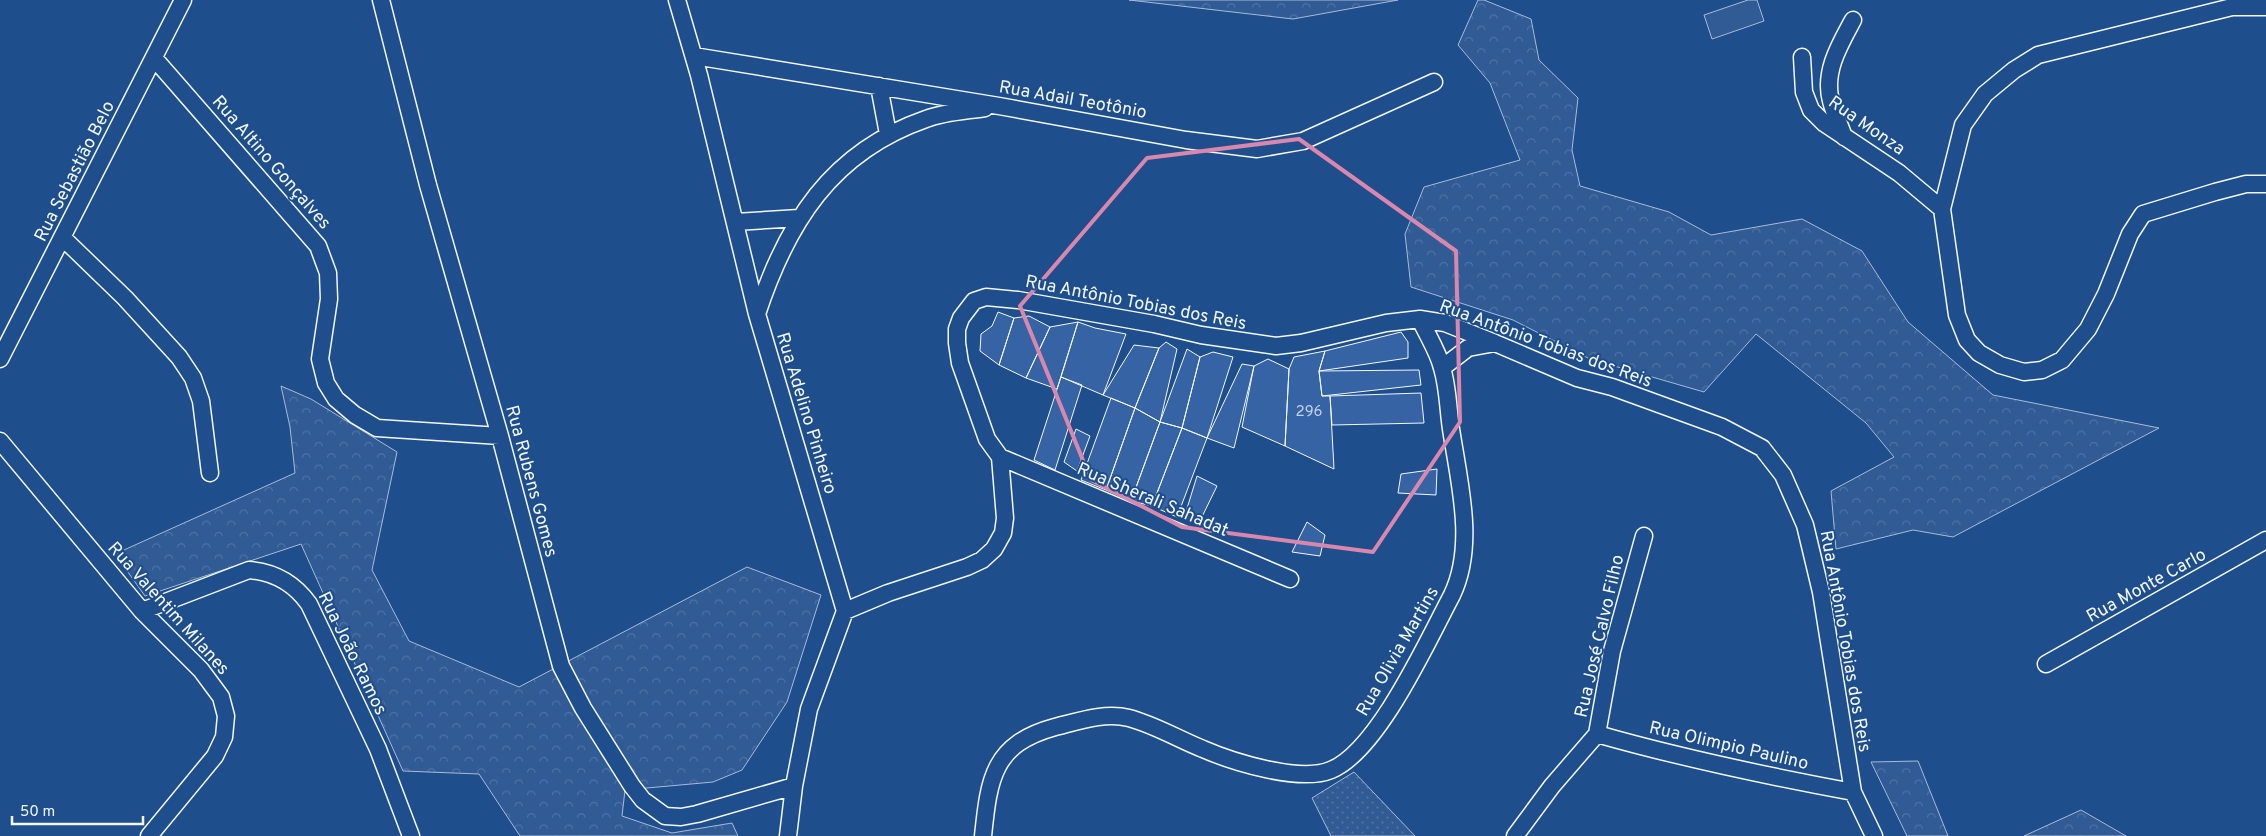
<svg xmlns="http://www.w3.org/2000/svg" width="2266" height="836" font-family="Overpass,sans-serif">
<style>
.built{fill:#305b95;stroke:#a8bbd7}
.forest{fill:url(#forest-crowns);stroke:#a8bbd7}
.park{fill:url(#park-dots);stroke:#a8bbd7}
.building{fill:#3563a3;stroke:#f2f6ff}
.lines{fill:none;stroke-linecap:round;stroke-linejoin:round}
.minor-casing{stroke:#f2f6ff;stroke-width:19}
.minor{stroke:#1f4e8c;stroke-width:16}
.marked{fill:none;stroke:#da87ad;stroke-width:4;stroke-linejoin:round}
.labels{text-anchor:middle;stroke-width:4;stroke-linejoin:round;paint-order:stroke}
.number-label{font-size:15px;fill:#c3d1e8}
.street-label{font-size:18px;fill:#f2f6ff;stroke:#1f4e8c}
</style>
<defs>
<pattern id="forest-crowns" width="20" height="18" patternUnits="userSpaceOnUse" patternTransform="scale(1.25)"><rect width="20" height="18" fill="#305b95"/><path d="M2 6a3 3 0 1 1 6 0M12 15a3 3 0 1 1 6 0" fill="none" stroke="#4e73a5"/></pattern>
<pattern id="park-dots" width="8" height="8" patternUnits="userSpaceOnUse" patternTransform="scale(1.25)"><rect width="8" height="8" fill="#305b95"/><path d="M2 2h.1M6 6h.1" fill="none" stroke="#4e73a5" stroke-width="1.8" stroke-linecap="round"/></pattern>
</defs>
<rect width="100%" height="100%" fill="#1f4e8c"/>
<path class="built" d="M 1748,0 L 1757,0 L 1764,21 L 1712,39 L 1704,15 Z"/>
<path class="forest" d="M 1129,0 L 1398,0 L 1293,19 Z
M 1478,0 L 1484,0 L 1531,19 L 1539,60 L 1578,98 L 1572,150 L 1580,186 L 1669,212 L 1711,235 L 1802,219 L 1862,251 L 1908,322 L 1993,395 L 2159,428 L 1953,537 L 1913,530 L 1836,549 L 1831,491 L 1894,457 L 1866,423 L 1756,334 L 1704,392 L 1590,359 L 1513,320 L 1411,287 L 1405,234 L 1424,187 L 1520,160 L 1490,83 L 1458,45 Z
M 281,386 L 311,399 L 397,452 L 372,570 L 409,641 L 519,687 L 747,567 L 821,595 L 787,702 L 742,770 L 713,782 L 625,790 L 622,816 L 672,833 L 732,823 L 738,836 L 520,836 L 479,774 L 403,771 L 301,544 L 145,596 L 115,554 L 295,473 L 290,427 Z
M 1918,761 L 1948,836 L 1907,836 L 1871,762 Z
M 2081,810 L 2126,836 L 2024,836 Z"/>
<path class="park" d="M 1354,772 L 1415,836 L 1331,836 L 1312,798 Z"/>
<path class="building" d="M 998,312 L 1014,318 L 999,365 L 980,351 L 981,334 L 992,326 Z
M 1029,316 L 1050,327 L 1026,378 L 999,365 L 1014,318 Z
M 1078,322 L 1095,328 L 1126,334 L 1103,395 L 1061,377 Z
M 1078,322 L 1057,389 L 1026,378 L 1050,327 Z
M 1401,332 L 1408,342 L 1408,358 L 1319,371 L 1325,351 Z
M 1166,342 L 1177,349 L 1160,422 L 1135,408 L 1159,348 Z
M 1134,345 L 1159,348 L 1135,408 L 1103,395 Z
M 1187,349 L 1200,357 L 1182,428 L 1160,422 Z
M 1325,351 L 1319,371 L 1322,396 L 1330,396 L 1334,469 L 1285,446 L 1289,369 L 1294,357 Z
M 1213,352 L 1233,357 L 1207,438 L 1182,428 L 1200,357 Z
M 1268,359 L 1289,369 L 1285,446 L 1242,427 L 1254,366 Z
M 1242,364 L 1254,366 L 1234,448 L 1207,438 Z
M 1419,370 L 1421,385 L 1322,396 L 1319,371 Z
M 1061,377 L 1082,385 L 1055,470 L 1034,460 Z
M 1421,393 L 1424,423 L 1332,425 L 1330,396 Z
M 1111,398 L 1135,408 L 1106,490 L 1081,480 Z
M 1135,408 L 1160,422 L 1131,501 L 1106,490 Z
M 1160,422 L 1182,428 L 1152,506 L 1131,501 Z
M 1182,428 L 1207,438 L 1177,517 L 1152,506 Z
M 1076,429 L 1090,436 L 1077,471 L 1064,462 Z
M 1437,469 L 1436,495 L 1398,493 L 1401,474 Z
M 1197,476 L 1217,486 L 1198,525 L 1185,515 Z
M 1307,522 L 1325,535 L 1320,556 L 1292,552 Z"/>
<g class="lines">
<g class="minor-casing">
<path id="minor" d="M 381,0 L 428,185 L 500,436 L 561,666 L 583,708 L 632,786 L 643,800 L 665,816 L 681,817 L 697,814 L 794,786
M 677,0 L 699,75 L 757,314 L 845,611 L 809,709 L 794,786 L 788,836
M 2266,7 L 2232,7 L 2038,55 L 2014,70 L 1985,94 L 1963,125 L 1942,209 L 1957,315 L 1967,340 L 1979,353 L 2000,365 L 2024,372 L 2042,370 L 2062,360 L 2088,329 L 2106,294 L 2130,234 L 2143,214 L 2215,192 L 2246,184 L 2266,184
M 694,56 L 999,106 L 1186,140 L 1257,149 L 1303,141 L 1434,82
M 1802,57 L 1804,92 L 1811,110 L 1824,123 L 1899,173 L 1942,209
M 154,58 L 318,246 L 328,273 L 329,299 L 320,359 L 326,383 L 336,399 L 355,415 L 377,428 L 500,436
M 879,86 L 888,134
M 1844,137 C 1840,125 1834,113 1831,101 C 1823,72 1840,44 1853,20
M 735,222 L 799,218
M 62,237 L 125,298 L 179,357 L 193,378 L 201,401 L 210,473
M 757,314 C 787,223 831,152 926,119 C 944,112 966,111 985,108
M 0,359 L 183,0
M 1442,368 L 1468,348 L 1495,343
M 0,441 L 142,611 L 201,670 L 221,697 L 226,716 L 224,737 L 215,756 L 149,836
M 1000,457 L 1290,579
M 142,611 L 249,570 C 275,572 294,583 309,604 L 378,749 L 411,836
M 845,611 L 888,593 L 967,567 L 982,560 L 994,549 L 1003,533 L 1005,518 L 1000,457 L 987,439 L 960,363 L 957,343 L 957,329 L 961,318 L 974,301 L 986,297 L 1018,300 L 1154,324 L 1201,335 L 1276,346 L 1301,343 L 1386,323 L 1420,319 L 1445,323 L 1495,343 L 1577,378 L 1612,387 L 1722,427 L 1762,448 L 1783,475 L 1805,525 L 1821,592 L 1853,792 L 1874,836
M 2046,664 L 2266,540
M 1597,734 C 1681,758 1767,776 1853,792
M 983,836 C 989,778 993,744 1055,727 C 1079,721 1105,712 1129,718 C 1155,725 1178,739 1203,749 C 1233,762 1300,783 1331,770 C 1378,751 1428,640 1452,595 C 1476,545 1459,482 1451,429 C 1448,409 1448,387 1442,368 C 1438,351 1427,335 1420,319
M 1515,836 L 1552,786 L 1597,734 L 1612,651 L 1644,536"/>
</g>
<use href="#minor" class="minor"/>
</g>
<path class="marked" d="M 1299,139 L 1456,251 L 1460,422 L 1373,552 L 1182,527 L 1091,480 L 1020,306 L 1147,158 Z"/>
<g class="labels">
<g class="number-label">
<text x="1309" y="416">296</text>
</g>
<g class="street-label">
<text transform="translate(1073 99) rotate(10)" y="6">Rua Adail Teotônio</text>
<text transform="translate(1867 125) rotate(35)" y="6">Rua Monza</text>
<text transform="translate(272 162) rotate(49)" y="6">Rua Altino Gonçalves</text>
<text transform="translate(74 171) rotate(-63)" y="6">Rua Sebastião Belo</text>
<text transform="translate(1136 302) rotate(11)" y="6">Rua Antônio Tobias dos Reis</text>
<text transform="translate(1546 343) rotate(20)" y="6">Rua Antônio Tobias dos Reis</text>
<text transform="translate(807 413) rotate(73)" y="6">Rua Adelino Pinheiro</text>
<text transform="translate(532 481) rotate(75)" y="6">Rua Rubens Gomes</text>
<text transform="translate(1153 499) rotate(23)" y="6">Rua Sherali Sahadat</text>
<text transform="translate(2146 585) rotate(-29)" y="6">Rua Monte Carlo</text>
<text transform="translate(169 608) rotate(48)" y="6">Rua Valentim Milanes</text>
<text transform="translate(1599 636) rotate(-77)" y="6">Rua José Calvo Filho</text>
<text transform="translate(1846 641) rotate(80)" y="6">Rua Antônio Tobias dos Reis</text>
<text transform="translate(1397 651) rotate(-60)" y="6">Rua Olivia Martins</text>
<text transform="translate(353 653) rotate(64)" y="6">Rua João Ramos</text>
<text transform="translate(1729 745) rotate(13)" y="6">Rua Olimpio Paulino</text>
</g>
</g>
<path d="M12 816v8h131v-8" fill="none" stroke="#f2f6ff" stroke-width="2.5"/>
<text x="20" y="816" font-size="15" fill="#f2f6ff" stroke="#1f4e8c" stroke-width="4" paint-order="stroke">50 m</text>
</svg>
